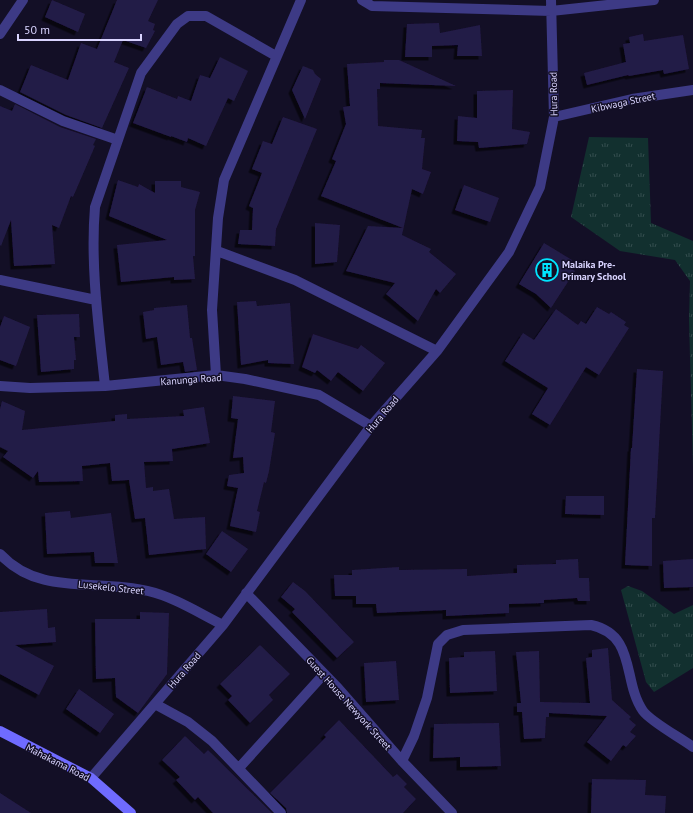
<svg xmlns="http://www.w3.org/2000/svg" width="693" height="813" font-family="'PT Sans',sans-serif">
<style>
.park{fill:url(#park-tufts)}
.building{fill:#241b47;filter:url(#shadow)}
.lines{fill:none;stroke-linecap:round;stroke-linejoin:round}
.street{stroke:#3d3a85;stroke-width:10}
.secondary{stroke:#6f6bff;stroke-width:10}
.labels{text-anchor:middle;stroke-width:3;stroke-linejoin:round;paint-order:stroke}
.street-label{font-size:10px;fill:#d9d4ff;stroke:#130f26}
.poi-label{font-size:10px;font-weight:bold;fill:#d9d4ff;stroke:#130f26;text-anchor:start}
</style>
<defs>
<pattern id="park-tufts" width="24" height="20" patternUnits="userSpaceOnUse"><rect width="24" height="20" fill="#12302f"/><path d="M3 7l-1-3M5 7V3M7 7l1-3M15 17l-1-3M17 17v-4M19 17l1-3" fill="none" stroke="#344d4e"/></pattern>
<filter id="shadow"><feDropShadow dx="-3.5" dy="3.5" stdDeviation="0" flood-color="#0009"/></filter>
</defs>
<rect width="100%" height="100%" fill="#130f26"/>
<path class="park" d="M 589,137 L 648,138 L 651,223 L 693,241 L 693,468 L 689,320 L 690,281 L 675,260 L 620,251 L 571,217 Z
M 628,586 L 642,591 L 674,614 L 693,605 L 693,668 L 654,692 L 646,682 L 621,590 Z"/>
<path class="building" d="M 52,0 L 85,14 L 78,32 L 45,17 Z
M 117,0 L 158,0 L 148,21 L 155,24 L 153,30 L 155,31 L 146,48 L 123,40 L 114,62 L 129,68 L 102,128 L 66,115 L 20,92 L 31,65 L 68,80 L 81,43 L 97,49 Z
M 439,23 L 440,33 L 480,25 L 482,56 L 457,56 L 458,45 L 432,46 L 432,57 L 405,57 L 407,24 Z
M 643,34 L 644,41 L 683,35 L 689,69 L 664,74 L 663,70 L 629,76 L 628,75 L 587,85 L 584,73 L 626,62 L 623,44 L 630,43 L 629,37 Z
M 220,57 L 248,71 L 234,101 L 228,98 L 206,146 L 188,138 L 187,142 L 171,136 L 171,137 L 133,123 L 147,87 L 177,99 L 178,96 L 191,101 L 200,75 L 210,78 Z
M 384,60 L 399,60 L 456,86 L 380,83 L 380,89 L 377,89 L 378,126 L 422,130 L 421,138 L 425,138 L 422,169 L 431,172 L 423,194 L 412,189 L 402,235 L 431,249 L 429,252 L 456,274 L 440,293 L 436,289 L 418,321 L 386,294 L 395,283 L 346,271 L 368,226 L 403,228 L 321,196 L 336,161 L 332,159 L 346,124 L 343,107 L 350,106 L 347,64 L 384,62 Z
M 303,66 L 313,70 L 315,74 L 321,79 L 305,119 L 292,90 Z
M 513,90 L 512,129 L 530,132 L 527,144 L 479,148 L 478,142 L 457,141 L 458,116 L 477,118 L 477,91 Z
M 15,104 L 60,127 L 96,139 L 93,145 L 95,146 L 73,197 L 71,196 L 59,228 L 52,225 L 55,264 L 14,266 L 11,220 L 1,246 L 0,245 L 0,106 L 12,111 Z
M 283,117 L 317,129 L 276,229 L 275,246 L 238,244 L 240,230 L 252,230 L 253,208 L 249,206 L 262,173 L 252,169 L 263,141 L 272,144 Z
M 118,180 L 138,187 L 139,184 L 155,193 L 155,181 L 181,181 L 181,187 L 200,192 L 195,210 L 195,256 L 193,256 L 195,279 L 174,280 L 174,277 L 121,282 L 117,245 L 167,240 L 109,216 Z
M 464,185 L 499,198 L 490,222 L 455,210 Z
M 315,223 L 340,225 L 337,262 L 315,264 Z
M 544,243 L 572,260 L 568,267 L 575,271 L 551,308 L 536,294 L 519,284 Z
M 256,301 L 257,306 L 290,303 L 294,364 L 268,363 L 268,360 L 241,365 L 237,302 Z
M 187,305 L 190,338 L 192,338 L 197,370 L 185,372 L 183,362 L 161,365 L 157,337 L 146,339 L 143,312 L 154,310 L 154,308 Z
M 597,307 L 609,314 L 611,312 L 626,322 L 624,325 L 629,328 L 599,375 L 586,367 L 550,425 L 532,414 L 548,388 L 505,361 L 523,333 L 534,340 L 556,309 L 578,325 L 581,321 L 586,324 Z
M 79,314 L 80,337 L 74,337 L 76,360 L 74,360 L 74,369 L 41,372 L 37,315 Z
M 4,316 L 30,327 L 16,366 L 0,360 L 0,327 Z
M 313,334 L 358,349 L 361,345 L 385,363 L 363,391 L 338,372 L 331,381 L 317,370 L 315,373 L 302,367 Z
M 637,369 L 663,371 L 655,518 L 652,518 L 652,566 L 625,565 L 631,448 L 632,448 Z
M 233,396 L 275,401 L 271,432 L 275,433 L 269,471 L 266,483 L 264,482 L 257,511 L 260,512 L 256,532 L 230,526 L 238,488 L 227,486 L 229,475 L 244,473 L 243,457 L 233,458 L 238,419 L 231,418 Z
M 2,401 L 25,411 L 22,430 L 115,421 L 115,415 L 127,414 L 127,419 L 184,416 L 183,410 L 204,407 L 210,443 L 172,449 L 173,461 L 144,462 L 146,488 L 153,487 L 153,491 L 169,489 L 174,519 L 205,517 L 206,549 L 149,555 L 145,518 L 135,519 L 129,480 L 112,481 L 110,463 L 82,466 L 83,481 L 39,482 L 38,471 L 33,478 L 3,457 L 8,451 L 0,447 L 0,409 Z
M 566,496 L 604,496 L 604,515 L 565,514 Z
M 70,511 L 71,518 L 111,513 L 118,563 L 95,563 L 94,552 L 47,554 L 45,513 Z
M 222,531 L 248,549 L 231,572 L 206,554 Z
M 578,559 L 579,578 L 589,578 L 590,601 L 578,601 L 577,598 L 544,600 L 544,603 L 509,604 L 509,613 L 446,616 L 446,610 L 377,613 L 376,604 L 356,604 L 356,596 L 335,596 L 334,575 L 352,575 L 352,570 L 399,567 L 399,570 L 467,569 L 467,576 L 517,573 L 517,565 L 556,564 L 556,560 Z
M 693,559 L 693,587 L 664,588 L 663,561 Z
M 293,582 L 305,591 L 354,642 L 337,658 L 292,612 L 295,609 L 281,597 Z
M 47,609 L 48,628 L 55,627 L 56,642 L 15,645 L 54,666 L 39,695 L 0,674 L 0,612 Z
M 140,612 L 169,613 L 167,674 L 138,713 L 116,697 L 115,678 L 96,679 L 95,619 L 140,619 Z
M 260,645 L 290,674 L 269,695 L 273,700 L 250,723 L 228,700 L 232,696 L 220,684 Z
M 608,648 L 612,700 L 631,717 L 629,719 L 636,725 L 630,732 L 636,736 L 626,747 L 623,745 L 611,761 L 587,742 L 607,716 L 549,713 L 549,717 L 546,717 L 545,738 L 524,739 L 522,712 L 517,712 L 517,703 L 521,703 L 516,652 L 539,651 L 540,702 L 590,703 L 586,658 L 592,657 L 592,650 Z
M 495,651 L 497,691 L 450,693 L 449,658 L 464,657 L 464,652 Z
M 396,661 L 399,700 L 366,702 L 364,663 Z
M 79,689 L 114,714 L 100,733 L 66,709 Z
M 339,720 L 393,777 L 397,774 L 407,784 L 404,787 L 416,799 L 403,813 L 287,813 L 286,808 L 270,793 L 326,737 L 324,735 Z
M 499,723 L 501,766 L 460,767 L 460,757 L 433,758 L 434,724 Z
M 185,736 L 204,754 L 208,750 L 272,813 L 213,813 L 198,797 L 195,800 L 176,780 L 180,777 L 162,760 Z
M 592,779 L 646,780 L 645,795 L 666,796 L 665,813 L 591,813 Z
M 0,793 L 31,813 L 0,813 Z"/>
<g class="lines">
<path class="street" d="M 362,0 L 372,6 L 551,11 L 654,0
M 0,34 L 23,0
M 0,90 L 63,121 L 118,140
M 554,117 L 632,99 L 693,90
M 217,251 L 295,280 L 437,351
M 0,280 L 96,300
M 216,375 L 212,310 L 218,218 L 224,180 L 301,0
M 0,386 L 30,388 L 105,386 L 216,375 L 245,379 L 319,395 L 371,426
M 105,386 C 99,328 90,266 95,207 L 141,73 L 177,24 L 188,16 L 206,16 L 276,56
M 0,554 C 40,597 96,578 148,591 C 174,597 199,613 223,625
M 246,593 L 338,688 L 402,761 L 452,813
M 155,704 L 188,722 L 212,741 L 281,813
M 402,761 L 414,736 L 427,698 L 438,644 L 447,635 L 463,630 L 591,625 C 637,635 622,681 643,711 C 651,722 681,738 693,747
M 239,768 L 324,674
M 91,778 L 223,625 L 371,426 L 437,351 L 509,252 L 540,187 L 554,117 L 551,0"/>
<path class="secondary" d="M 0,731 L 91,778 L 131,813"/>
</g>
<defs>
<g id="building-ring" transform="scale(1.15)"><circle r="9.5" fill="#130f26" stroke="#00e5ff" stroke-width="1.5"/><path d="M-4-6H4V6H1V3H-1V6H-4ZM-2.5-4.3h1.7v1.8h-1.7ZM.8-4.3h1.7v1.8H.8ZM-2.5-1h1.7V.8h-1.7ZM.8-1h1.7V.8H.8Z" fill="#00e5ff"/></g>
</defs>
<g fill-rule="evenodd">
<use href="#building-ring" x="547" y="270"/>
</g>
<g class="labels">
<g class="street-label">
<text transform="translate(553 94) rotate(-91)" y="4">Hura Road</text>
<text transform="translate(623 102) rotate(-12)" y="4">Kibwaga Street</text>
<text transform="translate(191 379) rotate(-4)" y="4">Kanunga Road</text>
<text transform="translate(382 414) rotate(-50)" y="4">Hura Road</text>
<text transform="translate(111 587) rotate(6)" y="4">Lusekelo Street</text>
<text transform="translate(184 670) rotate(-49)" y="4">Hura Road</text>
<text transform="translate(349 703) rotate(48)" y="4">Guest House Newyork Street</text>
<text transform="translate(58 762) rotate(27)" y="4">Mahakama Road</text>
</g>
<g class="poi-label">
<text x="562" y="268">Malaika Pre-<tspan x="562" dy="12">Primary School</tspan></text>
</g>
</g>
<path d="M18 34v6h123v-6" fill="none" stroke="#d9d4ff" stroke-width="2"/>
<text x="24" y="34" font-size="12" fill="#d9d4ff" stroke="#130f26" stroke-width="3" paint-order="stroke">50 m</text>
</svg>
